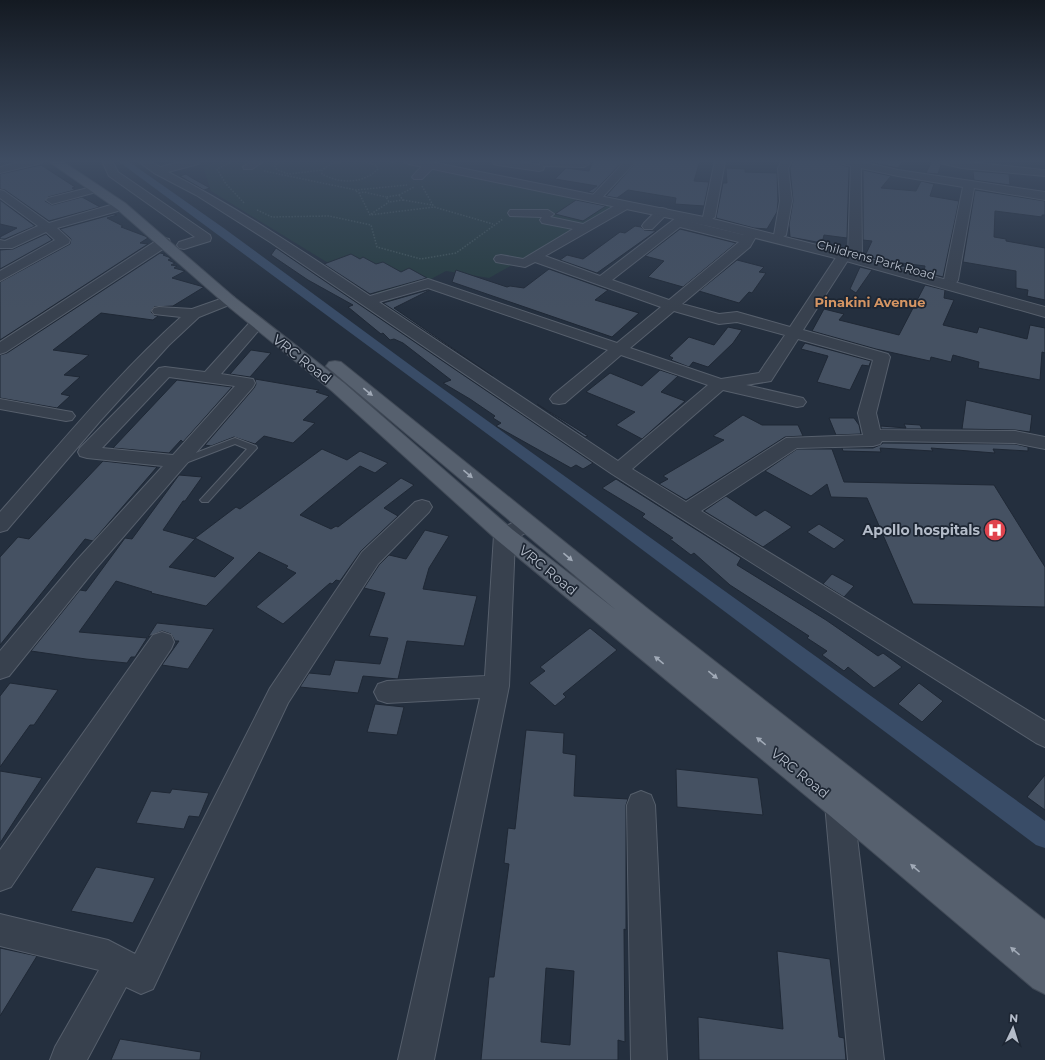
<svg xmlns="http://www.w3.org/2000/svg" width="1045" height="1060" font-family="Montserrat,sans-serif">
<style>
.green{fill:#263c3f}
.lines{fill:none;stroke-linecap:round;stroke-linejoin:round}
.canal{fill:#394c67;fill-rule:evenodd}
.building{fill:#455162;stroke:#1f2835;fill-rule:evenodd}
.service-casing{stroke:#565f6c;stroke-width:2}
.minor-casing{stroke:#565f6c;stroke-width:2}
.tertiary-casing{stroke:#565f6c;stroke-width:2}
.primary-casing{stroke:#414a57;stroke-width:2}
.path{stroke:#44595c;stroke-width:1.5;stroke-dasharray:1.5 1.5;stroke-linecap:butt}
.service{fill:#38414e;fill-rule:evenodd}
.minor{fill:#38414e;fill-rule:evenodd}
.tertiary{fill:#38414e;fill-rule:evenodd}
.primary{fill:#56606e;fill-rule:evenodd}
.oneway{fill:#a1aab7}
.labels{text-anchor:middle;stroke-width:3.5;stroke-linejoin:round;paint-order:stroke}
.far-street-label{font-size:12px;fill:#b4bcc9;stroke:#1d2633}
.far-quarter-label{font-size:13px;font-weight:bold;fill:#d59563;stroke:#1d2633}
.street-label{font-size:14px;fill:#b4bcc9;stroke:#1d2633}
.poi-label{font-size:14px;font-weight:bold;fill:#b4bcc9;stroke:#1d2633;text-anchor:end}
</style>
<rect width="100%" height="100%" fill="#242f3e"/>
<path class="green" d="M 218,161 L 392,161 L 620,204 L 489,278 L 446,271 L 390,301 L 211,191 L 203,167 Z"/>
<g class="lines">
<path class="canal" d="M 118,161 L 128,161 L 225,229 L 421,373 L 1045,821 L 1045,848 L 1036,845 L 536,470 Z"/>
</g>
<path class="building" d="M 593,161 L 623,161 L 593,193 L 588,192 L 597,186 L 555,179 L 566,168 L 589,171 Z
M 637,161 L 700,161 L 694,181 L 709,182 L 704,206 L 675,204 L 676,198 L 628,190 L 617,198 L 606,196 Z
M 793,161 L 837,161 L 839,164 L 849,167 L 847,238 L 824,235 L 822,243 L 790,237 L 789,225 L 793,201 L 790,168 Z
M 865,161 L 904,161 L 898,168 Z
M 932,161 L 938,161 L 941,165 L 938,174 L 926,173 Z
M 41,165 L 75,187 L 72,188 L 75,190 L 48,197 L 45,201 L 52,205 L 82,197 L 100,207 L 49,221 L 5,190 L 0,189 L 0,174 Z
M 726,168 L 745,169 L 745,172 L 777,173 L 778,201 L 777,212 L 767,229 L 754,228 L 716,218 L 723,183 L 727,183 Z
M 863,170 L 891,176 L 881,188 L 916,191 L 921,181 L 934,184 L 930,196 L 959,201 L 943,277 L 924,272 L 925,266 L 879,260 L 865,256 L 872,241 L 863,240 Z
M 973,171 L 1009,174 L 1010,185 L 974,180 Z
M 186,174 L 192,178 L 210,188 L 204,190 L 180,176 Z
M 975,190 L 1045,201 L 1045,215 L 1042,215 L 1042,217 L 995,211 L 994,237 L 1006,239 L 1006,241 L 1045,248 L 1045,300 L 1027,296 L 1028,290 L 1016,288 L 1016,271 L 963,262 Z
M 0,200 L 35,226 L 5,239 L 0,239 L 0,237 L 17,228 L 0,224 Z
M 576,200 L 606,206 L 583,221 L 555,214 Z
M 114,214 L 117,215 L 107,218 L 123,226 L 121,227 L 145,236 L 148,238 L 140,243 L 148,244 L 0,340 L 0,282 L 70,244 L 71,239 L 60,229 Z
M 635,226 L 641,227 L 644,230 L 656,231 L 597,273 L 560,260 L 567,255 L 583,259 L 620,232 L 625,233 Z
M 680,229 L 736,243 L 683,287 L 648,277 L 664,261 L 645,256 Z
M 46,234 L 52,240 L 0,269 L 0,250 L 13,249 Z
M 276,248 L 593,463 L 583,469 L 576,465 L 571,468 L 496,426 L 501,423 L 493,418 L 495,416 L 470,399 L 443,383 L 451,380 L 403,343 L 394,339 L 390,340 L 383,333 L 381,334 L 348,307 L 353,305 L 308,280 L 271,255 Z
M 160,253 L 165,254 L 163,255 L 171,258 L 168,260 L 175,263 L 171,265 L 177,266 L 174,268 L 185,271 L 172,278 L 204,287 L 173,306 L 154,307 L 151,312 L 154,315 L 158,316 L 153,320 L 101,313 L 53,350 L 89,355 L 64,375 L 80,377 L 61,394 L 70,396 L 57,408 L 0,398 L 0,355 L 7,353 Z
M 351,254 L 360,259 L 363,257 L 376,264 L 383,262 L 401,272 L 409,268 L 427,278 L 370,294 L 324,264 Z
M 737,260 L 764,267 L 759,272 L 766,273 L 752,293 L 749,292 L 739,303 L 699,291 Z
M 860,267 L 872,270 L 856,293 L 850,289 Z
M 549,269 L 608,290 L 595,300 L 639,313 L 612,337 L 452,282 L 456,270 L 507,287 L 510,286 L 524,288 Z
M 925,285 L 945,290 L 944,298 L 954,300 L 943,325 L 977,333 L 979,327 L 1027,339 L 1030,325 L 1045,328 L 1045,353 L 1042,352 L 1040,380 L 978,368 L 979,362 L 953,355 L 951,362 L 931,357 L 930,361 L 876,349 L 812,331 L 824,309 L 844,314 L 839,320 L 899,335 Z
M 428,290 L 430,290 L 394,308 L 493,376 L 383,303 Z
M 728,327 L 742,330 L 733,343 L 708,367 L 693,362 L 689,367 L 671,360 L 673,358 L 669,356 L 689,337 L 714,345 Z
M 805,343 L 871,361 L 870,363 L 869,366 L 862,365 L 850,390 L 817,382 L 828,356 L 801,349 Z
M 251,350 L 271,353 L 250,377 L 230,374 Z
M 660,370 L 678,376 L 661,392 L 685,401 L 642,439 L 616,425 L 635,412 L 586,392 L 610,373 L 642,386 Z
M 255,379 L 319,390 L 316,392 L 329,396 L 303,420 L 315,423 L 293,443 L 264,436 L 255,444 L 234,437 L 211,446 L 205,445 L 254,388 L 256,384 Z
M 177,380 L 232,387 L 183,442 L 181,440 L 169,453 L 113,448 Z
M 966,400 L 1032,415 L 1030,432 L 1015,430 L 962,429 Z
M 537,404 L 577,429 L 588,436 L 585,437 Z
M 743,415 L 762,425 L 798,425 L 803,436 L 785,437 L 686,500 L 659,484 L 668,479 L 663,476 L 724,440 L 713,436 Z
M 829,418 L 854,418 L 859,425 L 861,434 L 836,435 Z
M 904,424 L 920,425 L 922,429 L 881,429 L 881,426 L 906,428 Z
M 883,443 L 1015,444 L 1028,447 L 1028,451 L 993,449 L 995,453 L 931,448 L 933,451 L 880,448 L 881,452 L 843,451 L 842,448 L 873,448 L 880,445 Z
M 322,449 L 347,460 L 360,451 L 388,463 L 375,473 L 360,466 L 300,515 L 331,529 L 336,526 L 338,527 L 401,478 L 414,485 L 384,508 L 398,516 L 361,551 L 340,581 L 336,580 L 332,584 L 330,583 L 283,624 L 256,607 L 296,573 L 286,568 L 288,566 L 259,552 L 206,606 L 151,593 L 152,592 L 116,581 L 79,632 L 147,638 L 135,657 L 131,657 L 127,663 L 86,659 L 31,651 L 80,590 L 86,591 L 125,538 L 132,539 L 179,475 L 202,477 L 185,501 L 183,501 L 163,530 L 195,539 L 169,567 L 215,577 L 234,558 L 195,538 L 236,507 L 240,509 Z
M 797,449 L 832,449 L 844,482 L 994,485 L 1045,567 L 1045,607 L 913,604 L 867,498 L 831,497 L 827,484 L 811,496 L 765,471 Z
M 103,461 L 157,467 L 93,541 L 85,539 L 0,645 L 0,557 L 18,537 L 29,539 Z
M 616,479 L 741,558 L 737,565 L 826,620 L 878,656 L 883,653 L 902,667 L 874,688 L 848,667 L 844,671 L 822,655 L 827,651 L 807,638 L 809,636 L 730,585 L 694,553 L 691,555 L 670,539 L 673,538 L 642,517 L 645,514 L 602,488 Z
M 726,496 L 756,516 L 765,510 L 792,527 L 763,547 L 704,511 Z
M 819,524 L 845,540 L 834,549 L 807,532 Z
M 425,530 L 449,536 L 429,568 L 423,589 L 477,596 L 464,646 L 407,641 L 398,679 L 363,676 L 358,693 L 300,687 L 309,673 L 330,675 L 335,660 L 380,664 L 388,638 L 369,636 L 385,593 L 364,588 L 379,565 L 389,555 L 406,559 Z
M 832,574 L 854,586 L 844,597 L 823,584 Z
M 157,623 L 214,629 L 188,669 L 162,665 L 179,641 L 175,641 L 171,634 L 162,631 L 148,637 Z
M 590,628 L 617,650 L 563,694 L 566,697 L 555,706 L 529,683 L 545,671 L 540,667 Z
M 10,683 L 58,690 L 34,725 L 30,725 L 0,767 L 0,696 Z
M 919,683 L 943,701 L 922,722 L 898,704 Z
M 375,704 L 404,707 L 397,735 L 367,732 Z
M 526,730 L 564,733 L 563,753 L 576,755 L 574,796 L 628,799 L 626,805 L 626,930 L 624,929 L 625,1042 L 618,1040 L 618,1060 L 481,1060 L 489,977 L 494,977 L 509,864 L 504,863 L 508,828 L 515,829 ZM 546,968 L 574,971 L 570,1045 L 541,1042 Z
M 676,769 L 758,778 L 763,815 L 677,807 Z
M 0,771 L 42,778 L 0,843 Z
M 1045,775 L 1045,810 L 1027,797 Z
M 172,789 L 209,793 L 199,817 L 189,816 L 184,829 L 136,823 L 151,791 L 170,793 Z
M 96,867 L 155,878 L 133,923 L 71,911 Z
M 0,948 L 37,956 L 0,1016 Z
M 777,951 L 830,959 L 839,1037 L 844,1038 L 846,1060 L 699,1060 L 698,1017 L 783,1029 Z
M 120,1039 L 201,1052 L 200,1060 L 111,1060 Z"/>
<g class="lines">
<g class="service-casing">
<path id="service" d="M 235,438 L 256,446 L 257,448 L 208,502 L 202,502 L 200,500 L 202,498 L 247,449 L 235,444 L 183,464 L 180,465 L 175,462 L 177,460 Z"/>
</g>
<g class="minor-casing">
<path id="minor" d="M 24,161 L 43,161 L 42,163 L 0,173 L 0,167 Z
M 102,161 L 112,161 L 118,172 L 210,235 L 211,238 L 210,241 L 184,249 L 179,248 L 177,245 L 179,242 L 195,237 L 109,176 Z
M 138,161 L 150,161 L 160,167 L 185,161 L 199,161 L 198,164 L 168,172 C 238,208 304,252 370,296 L 428,279 L 617,343 L 661,307 L 535,262 L 525,267 L 496,262 L 494,259 L 496,256 L 501,255 L 523,259 L 573,229 L 542,223 L 540,220 L 542,217 L 510,216 L 508,213 L 510,210 L 548,210 L 554,214 L 550,217 L 583,224 L 621,202 L 629,202 L 631,205 L 629,208 L 545,256 L 600,276 L 681,214 L 689,214 L 691,217 L 687,221 L 744,235 L 748,230 L 756,230 L 758,233 L 750,247 L 682,304 L 719,314 L 737,312 L 790,327 L 839,253 L 848,253 L 851,166 L 839,163 L 838,161 L 858,161 L 898,170 L 1045,192 L 1045,200 L 974,188 L 958,280 L 956,283 L 946,283 L 944,280 L 963,187 L 898,176 L 861,168 L 862,255 L 860,258 L 855,259 L 850,257 L 803,330 L 888,354 L 890,357 L 876,413 L 880,430 L 1015,431 L 1045,437 L 1045,449 L 1015,443 L 882,441 L 880,444 L 873,446 L 797,448 L 701,511 L 1045,721 L 1045,747 L 1036,743 L 612,474 L 270,242 L 196,195 L 154,173 ZM 680,227 L 739,242 L 669,300 L 612,280 ZM 428,288 L 608,350 L 553,395 L 550,399 L 553,403 L 559,404 L 565,403 L 621,355 L 708,385 L 618,461 L 379,302 ZM 674,311 L 719,324 L 737,322 L 785,335 L 759,373 L 721,379 L 630,348 ZM 798,339 L 873,360 L 858,413 L 863,435 L 786,438 L 686,502 L 632,469 L 723,390 L 797,407 L 803,406 L 806,402 L 803,398 L 746,385 L 771,381 Z
M 251,161 L 264,161 L 252,169 L 244,169 L 243,167 Z
M 493,161 L 514,161 L 540,165 L 540,161 L 585,161 L 589,164 L 584,167 L 543,166 L 544,168 L 543,170 L 539,171 L 498,165 L 494,164 Z
M 625,161 L 636,161 L 599,201 L 591,201 L 589,199 L 591,197 Z
M 715,161 L 725,161 L 715,217 L 709,221 L 703,217 Z
M 782,161 L 792,161 L 788,168 L 792,201 L 786,235 L 780,239 L 774,235 L 780,201 L 778,168 Z
M 939,161 L 959,161 L 1043,170 L 1045,170 L 1045,176 L 962,168 L 940,163 Z
M 430,163 L 434,164 L 435,166 L 422,179 L 414,179 L 412,177 C 416,172 423,164 430,163 Z
M 96,186 L 100,187 L 102,189 L 100,191 L 52,204 L 46,200 L 48,198 Z
M 0,190 L 4,191 L 49,223 L 121,202 L 127,206 L 125,209 L 57,228 L 70,240 L 69,243 L 0,281 L 0,271 L 55,240 L 46,232 L 12,248 L 0,248 L 0,240 L 5,241 L 38,226 L 0,198 Z
M 662,208 L 666,209 L 668,212 L 666,215 L 652,229 L 644,229 L 642,226 L 644,223 L 658,209 Z
M 164,238 L 169,239 L 170,242 L 169,245 L 6,352 L 0,354 L 0,342 L 159,239 Z
M 229,296 L 234,297 L 236,300 L 234,303 L 199,317 L 169,345 L 101,420 L 7,530 L 0,532 L 0,512 C 59,446 115,376 181,317 L 154,314 L 152,311 L 154,308 L 159,307 L 192,309 Z
M 257,318 L 262,320 L 265,323 L 221,374 L 253,379 L 255,383 L 253,387 L 92,573 L 9,676 L 0,679 L 0,651 L 76,561 L 163,466 L 87,458 L 80,456 L 78,452 L 80,448 L 159,368 L 165,367 L 205,372 L 252,320 ZM 169,377 L 235,386 L 173,455 L 102,448 Z
M 0,399 L 66,411 L 72,412 L 75,416 L 72,420 L 66,421 L 0,409 Z
M 422,500 L 429,502 L 432,507 L 429,512 L 378,564 L 288,703 L 153,989 L 141,994 L 126,987 L 87,1060 L 50,1060 L 55,1047 L 99,970 L 0,946 L 0,914 L 108,940 L 135,954 L 270,688 L 362,552 L 415,502 Z
M 527,516 L 534,518 L 537,523 L 534,528 L 515,539 L 509,686 L 434,1060 L 398,1060 L 480,698 L 387,703 L 378,700 L 374,692 L 378,684 L 387,681 L 485,676 L 494,535 L 498,530 Z
M 162,632 L 171,635 L 174,642 L 171,649 L 11,887 L 0,891 L 0,850 L 153,635 Z
M 839,790 L 849,794 L 853,804 L 884,1060 L 848,1060 L 825,804 L 829,794 Z
M 641,791 L 651,795 L 655,805 L 667,1060 L 631,1060 L 627,805 L 631,795 Z"/>
</g>
<g class="tertiary-casing">
<path id="tertiary" d="M 403,161 L 426,161 L 709,218 L 849,253 L 1045,307 L 1045,317 L 839,259 L 708,226 L 409,164 Z"/>
</g>
<g class="primary-casing">
<path id="primary" d="M 48,161 L 62,161 L 125,203 L 234,297 L 344,383 L 513,530 L 616,610 L 326,366 L 329,362 L 335,361 L 341,362 L 648,609 L 1045,920 L 1045,994 L 1033,988 L 828,814 L 497,540 L 332,391 L 224,303 L 117,209 Z"/>
</g>
<path class="path" d="M 233,161 L 217,169 L 226,184 L 245,204
M 279,161 L 275,166 L 277,170 L 289,174 L 322,170
M 344,161 L 331,164 L 322,170 L 322,174 C 340,184 363,184 378,169 L 376,165 L 363,161
M 386,161 L 395,163
M 264,171 L 356,190 L 407,185
M 422,186 L 434,207
M 356,191 L 359,193 L 370,215 L 434,207 L 493,224
M 359,193 L 364,192 L 386,197
M 399,195 L 414,187
M 399,195 L 403,200 L 389,202 L 386,197 Z
M 403,200 L 432,205
M 257,210 L 272,217 L 329,216 L 371,225 L 377,247 L 421,259 L 456,253 L 503,219
M 371,214 L 389,202"/>
<use href="#service" class="service"/>
<use href="#minor" class="minor"/>
<use href="#tertiary" class="tertiary"/>
<use href="#primary" class="primary"/>
</g>
<defs><path id="oneway-solid" d="M-6-.8H1V-3.2L6.5 0L1 3.2V.8H-6Z"/></defs>
<g class="oneway">
<use href="#oneway-solid" transform="translate(368 392) rotate(39)"/>
<use href="#oneway-solid" transform="translate(468 474) rotate(40)"/>
<use href="#oneway-solid" transform="translate(568 557) rotate(40)"/>
<use href="#oneway-solid" transform="translate(659 660) rotate(-141)"/>
<use href="#oneway-solid" transform="translate(713 675) rotate(39)"/>
<use href="#oneway-solid" transform="translate(761 741) rotate(-141)"/>
<use href="#oneway-solid" transform="translate(915 868) rotate(-140)"/>
<use href="#oneway-solid" transform="translate(1015 951) rotate(-140)"/>
</g>
<linearGradient id="sky" x2="0" y2="1"><stop stop-color="#141a22"/><stop offset="0.52" stop-color="#3f4d63"/><stop offset="1" stop-color="#3f4d63" stop-opacity="0"/></linearGradient>
<rect width="1045" height="310" fill="url(#sky)"/>
<defs>
<g id="hospital-disc" transform="scale(1.15)"><circle r="9.5" fill="#e0444e" stroke="#1d2633"/><path d="M-5-5h3v3.5h4V-5h3V5h-3V1.5h-4V5h-3Z" fill="#fff"/></g>
</defs>
<g fill-rule="evenodd">
<use href="#hospital-disc" x="995" y="530"/>
</g>
<g class="labels">
<g class="far-street-label">
<text transform="translate(876 260) rotate(15)" y="4">Childrens Park Road</text>
</g>
<g class="far-quarter-label">
<text x="870" y="307">Pinakini Avenue</text>
</g>
<g class="street-label">
<text transform="translate(302 359) rotate(38)" y="5">VRC Road</text>
<text transform="translate(548 570) rotate(39)" y="5">VRC Road</text>
<text transform="translate(800 773) rotate(39)" y="5">VRC Road</text>
</g>
<g class="poi-label">
<text x="980" y="535">Apollo hospitals</text>
</g>
</g>
<g transform="translate(1013 1028) rotate(4)" stroke="#1d2633" stroke-width="3" paint-order="stroke">
<path d="M0-3L7 15L0 10L-7 15Z" fill="#b4bcc9"/>
<text y="-6" font-size="11" font-weight="bold" text-anchor="middle" fill="#b4bcc9">N</text>
</g>
</svg>
